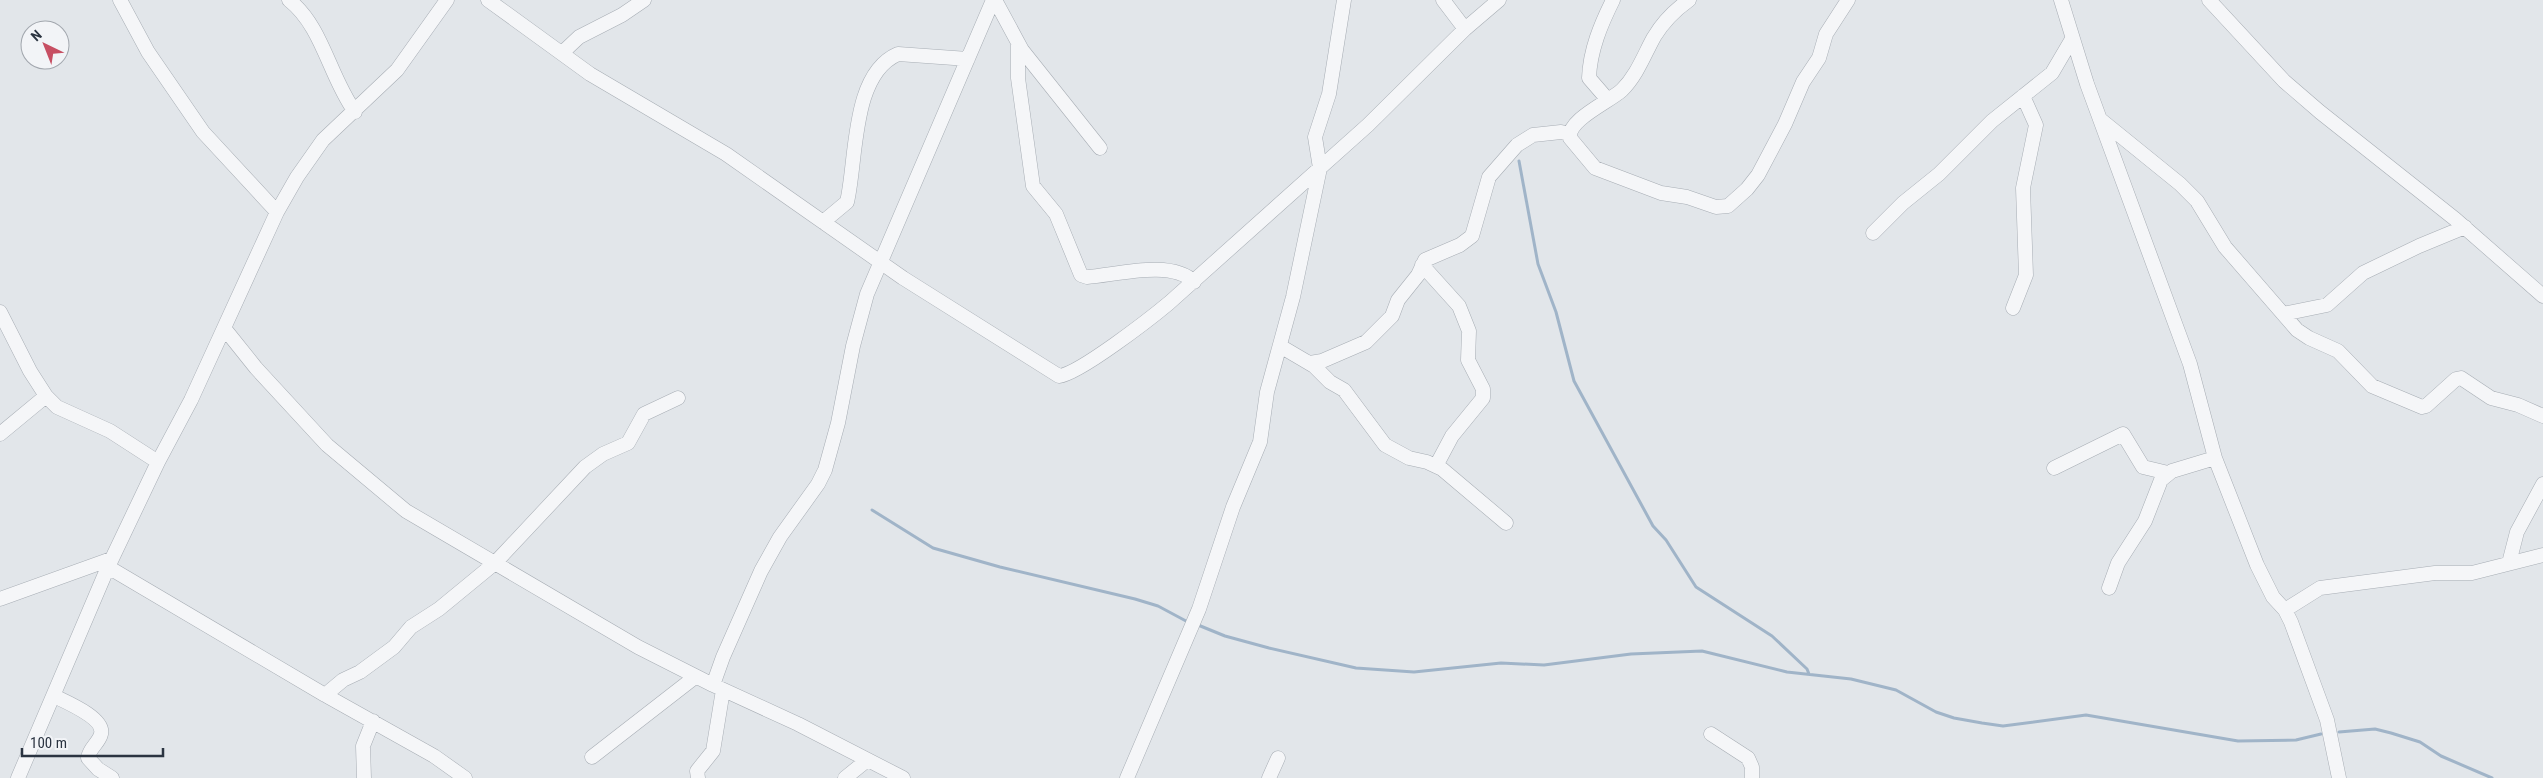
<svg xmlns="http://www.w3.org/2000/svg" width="2543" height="778" font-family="'Roboto Condensed',sans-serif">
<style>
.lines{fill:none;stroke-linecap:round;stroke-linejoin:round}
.stream{stroke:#a0b4c8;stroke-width:3}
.minor-casing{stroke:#a7adb4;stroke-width:15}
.minor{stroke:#f5f6f8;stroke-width:14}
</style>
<rect width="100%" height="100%" fill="#e2e6ea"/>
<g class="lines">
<path class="stream" d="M 1519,161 L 1538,264 L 1556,312 L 1574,381 L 1653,526 L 1666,540 L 1696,587 L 1772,636 L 1807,669 L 1809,674
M 872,510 L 933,548 L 1000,567 L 1135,599 L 1158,606 L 1186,621
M 1198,625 L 1225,636 L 1269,648 L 1356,668 L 1414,672 L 1501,663 L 1544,665 L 1631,654 L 1702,651 L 1787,672 L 1851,679 L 1896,690 L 1936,712 L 1954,718 L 1982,723 L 2003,726 L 2086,715 L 2238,741 L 2296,740 L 2321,734
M 2339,732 L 2375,729 L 2391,733 L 2420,742 L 2441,756 L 2492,778"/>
<g class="minor-casing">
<path id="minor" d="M 120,0 L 148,52 L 203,132 L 277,212
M 289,0 C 323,27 329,76 355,112
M 488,0 L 590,74 L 726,154 L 903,278 L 1059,376 C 1079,374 1151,318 1169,303 L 1368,125 L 1465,29 L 1499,0
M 995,0 L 1022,50 L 1100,148
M 1443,0 L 1465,29
M 1689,0 C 1675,10 1663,22 1654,37 C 1644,55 1637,75 1622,90 C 1609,102 1567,120 1570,138 L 1595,168 L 1661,193 L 1687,197 L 1716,207 L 1728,206 L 1747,189 L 1758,175 L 1785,124 L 1803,82 L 1819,58 L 1826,34 L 1848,0
M 2061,0 L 2087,84 L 2190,364 L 2215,458 L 2257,565 L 2273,597 L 2285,610 L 2291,622 L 2327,720 L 2339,778
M 2209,0 L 2284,81 L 2320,112 L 2455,219 L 2543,296
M 1018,43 L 1018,78 L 1033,186 L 1056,214 L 1081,275 L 1087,277 C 1116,275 1172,259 1194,282
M 562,53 L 579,37 L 622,15 L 644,0
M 1608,100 L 1589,78 C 1590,50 1601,24 1613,0
M 2101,120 L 2180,184 L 2197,201 L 2225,247 L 2297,330 L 2309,338 L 2338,351 L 2372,386 L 2422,407 L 2426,406 L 2456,379 L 2461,378 L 2491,398 L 2518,405 L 2543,416
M 823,222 L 847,202 C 857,160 851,74 898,54 L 968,59
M 1873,233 L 1903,203 L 1939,174 L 1992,121 L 2052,73 L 2072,39
M 1422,265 L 1459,306 L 1469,331 L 1468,360 L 1483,389 L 1483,398 L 1452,436 L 1436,466
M 2013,308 L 2026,275 L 2023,188 L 2036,125 L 2023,96
M 0,312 L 30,371 L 46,396 L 57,407 L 110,431 L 158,462
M 2283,314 L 2327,305 L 2363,273 L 2419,246 L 2465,227
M 224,328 L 256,368 L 327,445 L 406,511 L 638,647 L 713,685 L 798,724 L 903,778
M 1280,346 L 1314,366 L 1330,382 L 1344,390 L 1385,445 L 1409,458 L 1427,462 L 1442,469 L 1506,523
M 1310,363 L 1322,361 L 1366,342 L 1392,316 L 1398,300 L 1418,275 L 1425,260 L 1460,245 L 1472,236 L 1489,177 L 1517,145 L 1533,135 L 1561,132 L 1569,134
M 0,434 L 46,396
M 2054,468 L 2123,434 L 2143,467 L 2168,473
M 2509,563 L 2517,532 L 2543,484
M 108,567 L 325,695 L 434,756 L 465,778
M 2109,588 L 2118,563 L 2145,521 L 2161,480 L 2172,471 L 2215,458
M 0,599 L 111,559
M 2285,610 L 2320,588 L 2435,573 L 2472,573 L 2543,555
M 713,685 L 723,657 L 761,571 L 780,537 L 818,484 L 825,470 L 838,423 L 853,346 L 867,294 L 993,0
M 325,695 L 343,680 L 360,672 L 394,647 L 411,627 L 439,609 L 495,563 L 585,467 L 603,454 L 628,443 L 644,414 L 678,398
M 54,696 C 66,702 105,718 101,734 C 99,743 89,748 88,758 L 98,769 L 112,778
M 1711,734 L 1748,758 L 1752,767 L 1752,778
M 592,757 L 695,677
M 18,778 L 108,567 L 158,462 L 191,400 L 277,212 L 297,177 L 323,140 L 397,70 L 447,0
M 364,778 L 363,746 L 373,721
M 698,778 L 697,771 L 713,751 L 723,690
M 845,778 L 866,761
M 1127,778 L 1199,609 L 1233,507 L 1260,442 L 1267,392 L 1293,297 L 1320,168 L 1315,137 L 1329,94 L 1344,0
M 1269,778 L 1278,758"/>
</g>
<use href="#minor" class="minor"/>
</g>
<g transform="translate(45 45) rotate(317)"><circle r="24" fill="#f2f4f7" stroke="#a2a7ae"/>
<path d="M0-4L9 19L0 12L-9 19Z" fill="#c74f63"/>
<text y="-8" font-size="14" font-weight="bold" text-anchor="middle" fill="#2b3441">N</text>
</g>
<path d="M22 748v8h141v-8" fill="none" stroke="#2b3441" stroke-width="2.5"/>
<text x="30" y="748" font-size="15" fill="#2b3441" stroke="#f2f4f7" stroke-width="4" paint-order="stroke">100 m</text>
</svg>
